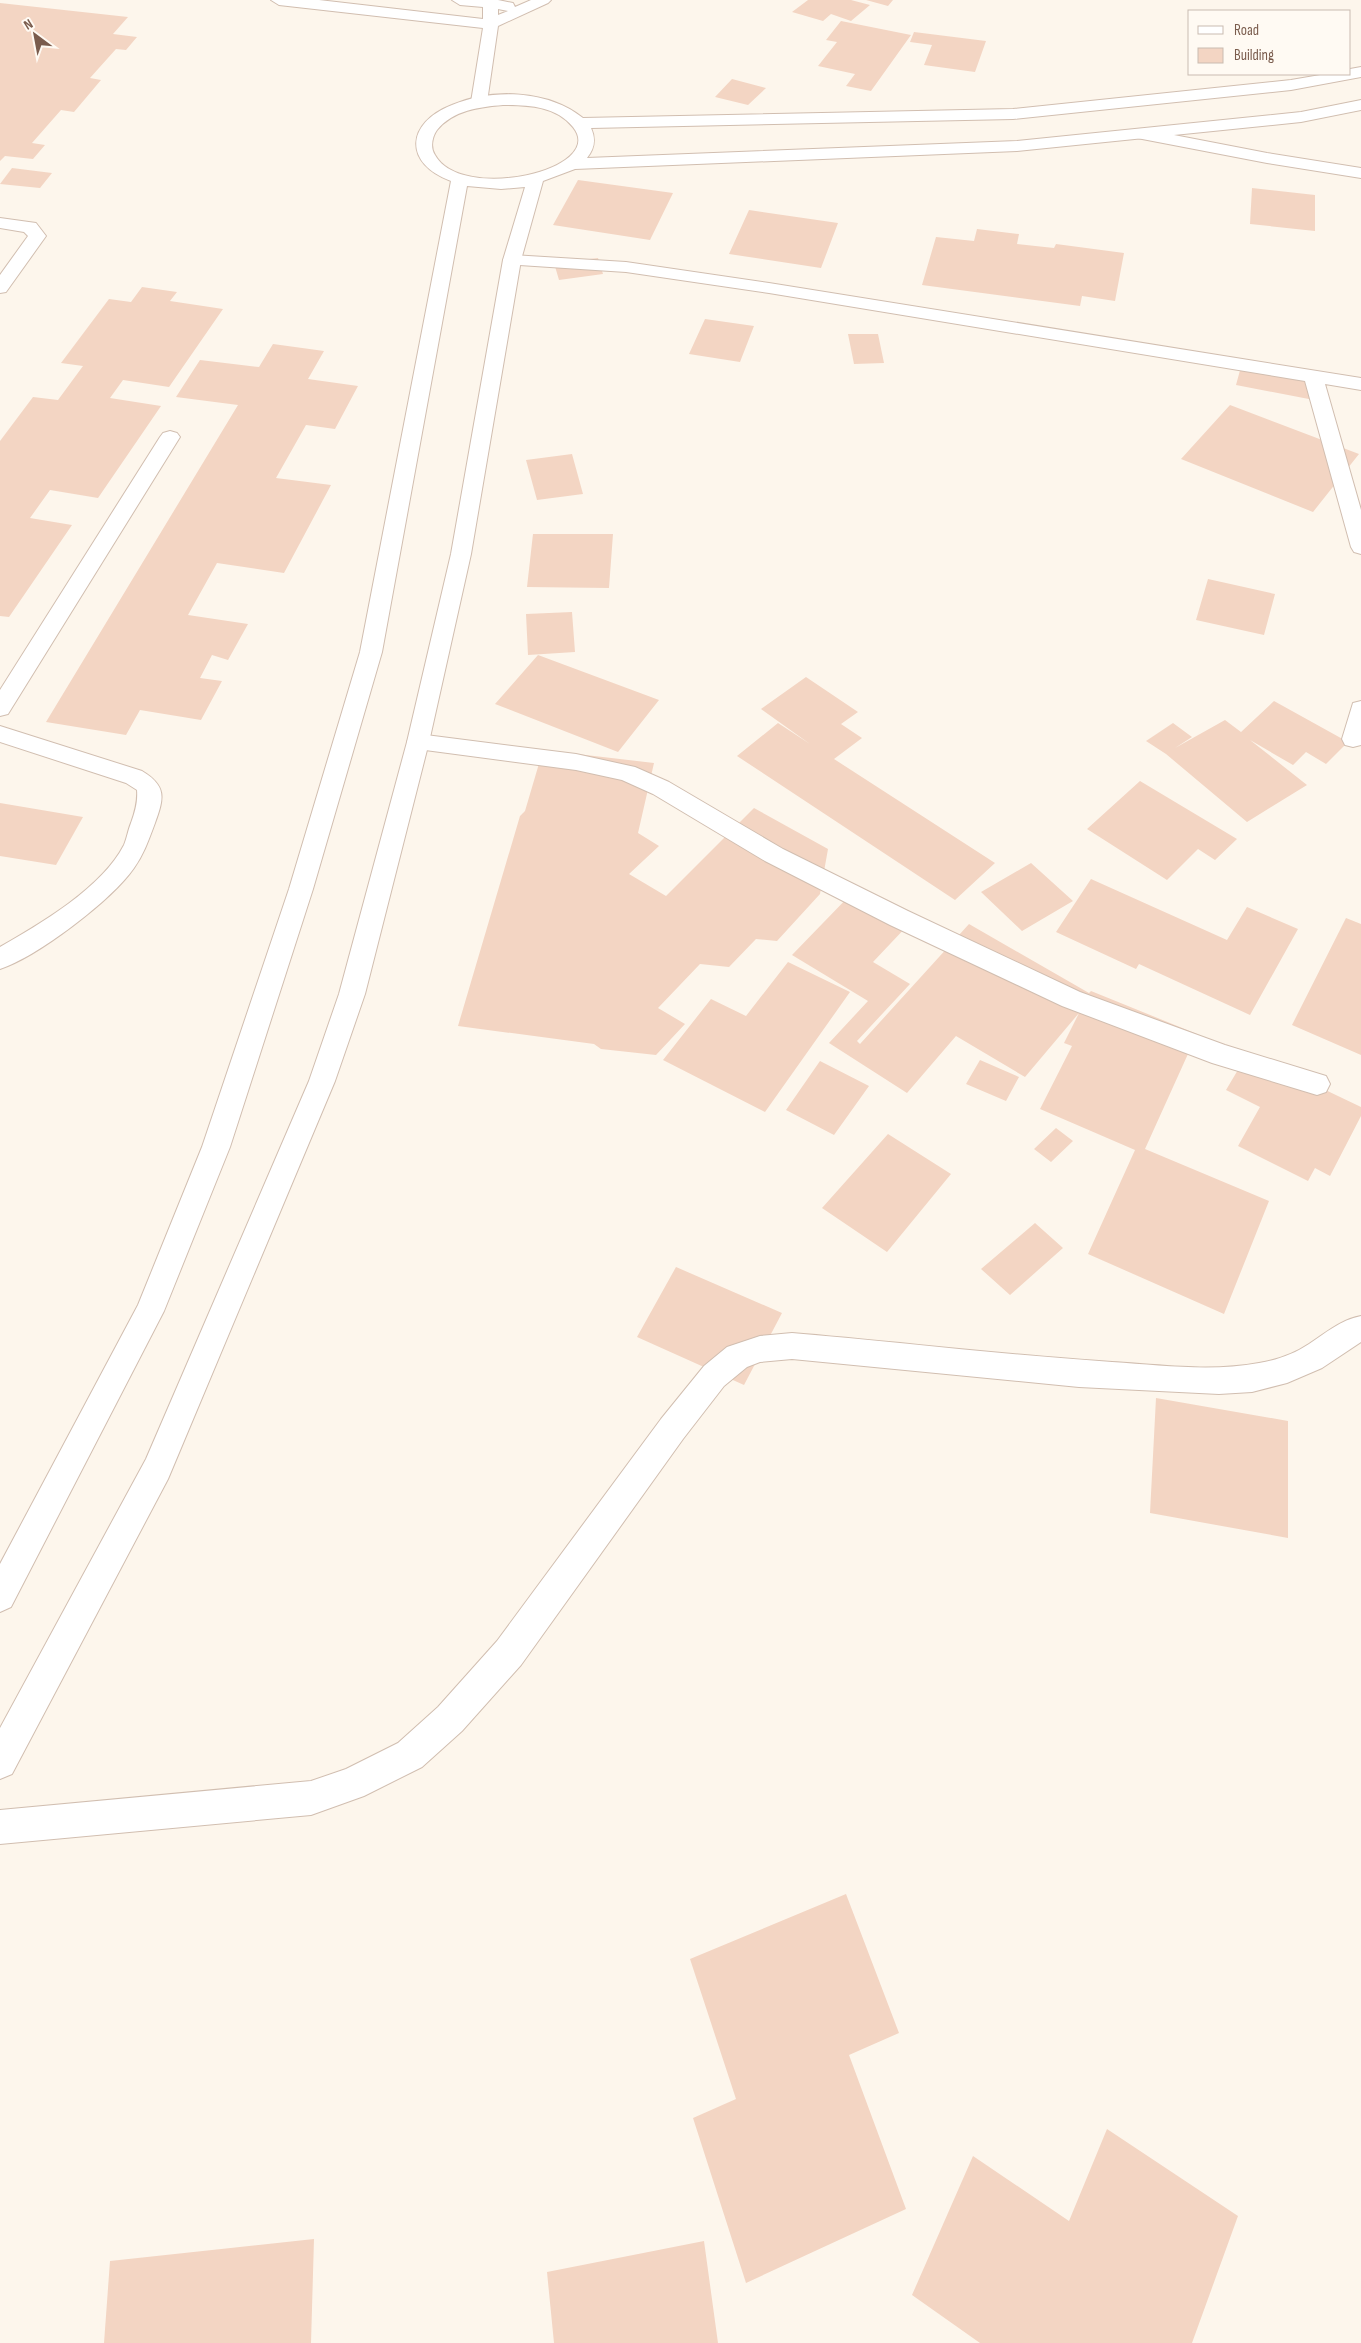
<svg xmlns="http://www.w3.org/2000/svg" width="1361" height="2343" font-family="'Sofia Sans Condensed',sans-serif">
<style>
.building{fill:#f3d5c3}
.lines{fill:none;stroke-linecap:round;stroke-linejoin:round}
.minor-casing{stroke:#d1beb0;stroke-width:2}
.tertiary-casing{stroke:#d1beb0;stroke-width:2}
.minor{fill:#fff;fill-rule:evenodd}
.tertiary{fill:#fff;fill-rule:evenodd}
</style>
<rect width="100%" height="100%" fill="#fdf6ec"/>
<path class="building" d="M 808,0 L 851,0 L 870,5 L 851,21 L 831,14 L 823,21 L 792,12 Z
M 866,0 L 893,0 L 888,6 Z
M 0,3 L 128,17 L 113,34 L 137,37 L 126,50 L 116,49 L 90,78 L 101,80 L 74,112 L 61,110 L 32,143 L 45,145 L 33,159 L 5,156 L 0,161 Z
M 841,21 L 911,35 L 871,91 L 846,86 L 855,74 L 818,66 L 837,42 L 826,40 Z
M 914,32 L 986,41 L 975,72 L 924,65 L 932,45 L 910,42 Z
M 732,79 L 766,88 L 748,105 L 715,97 Z
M 12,168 L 52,173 L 40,188 L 0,184 Z
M 578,180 L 673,193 L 650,240 L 553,225 Z
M 1252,188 L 1315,195 L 1315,231 L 1250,224 Z
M 749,210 L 838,223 L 821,268 L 729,254 Z
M 977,229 L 1019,234 L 1017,244 L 1054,248 L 1056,244 L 1124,253 L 1115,301 L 1082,296 L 1080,306 L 922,285 L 936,237 L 974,241 Z
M 598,258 L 603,274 L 559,280 L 554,263 Z
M 142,287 L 177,292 L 170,301 L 223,309 L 169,387 L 123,380 L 110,398 L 161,406 L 98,498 L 50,490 L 30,518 L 72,525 L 9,617 L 0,616 L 0,441 L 33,397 L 58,400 L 83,366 L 61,363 L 109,299 L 131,302 Z
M 705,319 L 754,326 L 740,362 L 689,354 Z
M 848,334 L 878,334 L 884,363 L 854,364 Z
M 273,344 L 324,351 L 308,379 L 358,386 L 335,429 L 306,425 L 276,478 L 331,485 L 284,573 L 217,563 L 188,615 L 248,624 L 228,660 L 212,655 L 200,678 L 222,681 L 201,720 L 140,710 L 126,735 L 46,722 L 238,405 L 176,397 L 200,360 L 259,367 Z
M 1242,363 L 1319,378 L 1314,400 L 1236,385 Z
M 1230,405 L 1359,454 L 1313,512 L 1181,459 Z
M 572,454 L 583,494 L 537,500 L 526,460 Z
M 533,534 L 613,534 L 609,588 L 527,587 Z
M 1208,579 L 1275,594 L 1264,635 L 1196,620 Z
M 572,612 L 575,652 L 528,655 L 526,614 Z
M 538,655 L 659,700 L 618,752 L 495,704 Z
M 806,677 L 858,712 L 841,724 L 862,738 L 834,759 L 995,863 L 955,900 L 737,756 L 778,723 L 810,744 L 761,709 Z
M 1274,701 L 1348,742 L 1326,764 L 1306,752 L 1293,765 L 1250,740 L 1307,785 L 1247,822 L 1166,754 L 1146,741 L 1173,723 L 1192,737 L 1175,748 L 1225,720 L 1241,732 Z
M 543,750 L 654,763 L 638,833 L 659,846 L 629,874 L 666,896 L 754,808 L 828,849 L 820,894 L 777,941 L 756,939 L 729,967 L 700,964 L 658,1008 L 685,1024 L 656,1055 L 601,1049 L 594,1044 L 458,1026 L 520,816 L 525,811 Z
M 1140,781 L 1237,839 L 1215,860 L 1198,849 L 1167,880 L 1087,829 Z
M 0,803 L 83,817 L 56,865 L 0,856 Z
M 1031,863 L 1073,901 L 1022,931 L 981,892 Z
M 1091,879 L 1227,940 L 1247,907 L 1298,929 L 1250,1015 L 1139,964 L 1136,969 L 1056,932 Z
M 853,892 L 908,925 L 873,962 L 910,984 L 857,1041 L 860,1044 L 969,924 L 1089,993 L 1091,991 L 1197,1034 L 1145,1149 L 1269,1201 L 1224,1314 L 1088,1254 L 1135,1150 L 1040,1109 L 1072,1046 L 1064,1043 L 1079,1013 L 1025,1077 L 956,1036 L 907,1093 L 829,1043 L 868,1001 L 792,955 Z
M 1346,918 L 1361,924 L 1361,1055 L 1292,1025 Z
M 788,962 L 850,992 L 765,1112 L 663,1060 L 711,999 L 746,1016 Z
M 1248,1053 L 1361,1107 L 1361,1116 L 1330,1176 L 1315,1168 L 1308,1181 L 1238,1146 L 1260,1107 L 1226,1090 Z
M 980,1060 L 1019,1077 L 1006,1101 L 966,1084 Z
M 820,1061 L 869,1086 L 834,1135 L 786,1110 Z
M 1056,1128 L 1073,1141 L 1051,1162 L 1034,1149 Z
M 888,1134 L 951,1174 L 887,1252 L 822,1208 Z
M 1035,1223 L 1063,1248 L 1010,1295 L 981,1269 Z
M 676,1267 L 782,1313 L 744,1385 L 637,1337 Z
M 1156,1398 L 1288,1421 L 1288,1538 L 1150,1513 Z
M 846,1894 L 899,2033 L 849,2055 L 906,2209 L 746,2283 L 693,2118 L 736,2099 L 690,1959 Z
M 1107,2129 L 1238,2216 L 1192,2343 L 980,2343 L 912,2295 L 973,2156 L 1069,2221 Z
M 314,2239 L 311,2343 L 104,2343 L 110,2261 Z
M 704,2241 L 718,2343 L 554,2343 L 547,2272 Z"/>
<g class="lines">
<g class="minor-casing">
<path id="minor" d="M 271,0 L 319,0 L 483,19 L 483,7 L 460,5 L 452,0 L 498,0 L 513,3 L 515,7 L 531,0 L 551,0 L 548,3 L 498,26 L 487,102 L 485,105 L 473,105 L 471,102 L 483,28 L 279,5 ZM 498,9 L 508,11 L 498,15 Z
M 1143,129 L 1267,153 L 1361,168 L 1361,178 L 1267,163 L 1137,138 L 1135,134 L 1137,130 Z
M 0,218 L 36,223 L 46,236 L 6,292 L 0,293 L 0,275 L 28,236 L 24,232 L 0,228 Z
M 512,255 L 626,262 L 769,283 L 1361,378 L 1361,390 L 1325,384 L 1361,510 L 1361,554 L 1354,552 L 1351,547 L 1305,381 L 769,293 L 626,272 L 506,264 L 503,260 L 506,256 Z
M 170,431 L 177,433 L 180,437 L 8,714 L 0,716 L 0,690 L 160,437 L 163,433 Z
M 1361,701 L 1361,745 L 1353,747 L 1345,745 L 1342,739 L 1353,703 Z
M 0,726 L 142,771 C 167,786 164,798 155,823 C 149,839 144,854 134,868 C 112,900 37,957 0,969 L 0,947 C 40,924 102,888 124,845 C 127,838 128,830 131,823 C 135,812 138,802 137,790 L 126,783 L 0,742 Z
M 418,734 L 576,754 L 635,767 L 669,782 L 783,849 L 908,911 L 1080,992 L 1225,1045 L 1326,1076 L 1330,1084 L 1326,1092 L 1317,1095 L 1212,1063 L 1062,1006 L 890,925 L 765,861 L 653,794 L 622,780 L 576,770 L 410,748 L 407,742 L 410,736 Z
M 1361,1316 L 1361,1342 L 1322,1368 L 1287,1383 L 1252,1392 L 1219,1394 L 1079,1387 L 792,1359 L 760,1362 L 747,1367 L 724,1386 L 683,1439 L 521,1665 L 462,1731 L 422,1767 L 364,1796 L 311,1815 L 0,1844 L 0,1810 L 311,1781 L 346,1769 L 398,1743 L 438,1707 L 497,1641 L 661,1419 L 704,1366 L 727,1347 L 760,1336 L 792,1333 C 899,1342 1005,1355 1112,1362 C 1160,1365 1211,1372 1259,1363 C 1277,1360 1294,1354 1309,1344 C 1326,1333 1340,1320 1361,1316 Z"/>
</g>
<g class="tertiary-casing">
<path id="tertiary" d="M 1361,67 L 1361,77 L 1291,90 L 1013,119 L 591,128 C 596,139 595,148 587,158 L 1017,141 L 1301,112 L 1361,100 L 1361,110 L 1301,122 L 1017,151 L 575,169 L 543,181 L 521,260 L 471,554 L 429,742 L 365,994 L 335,1081 L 168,1479 L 12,1774 L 0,1779 L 0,1728 L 146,1459 L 309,1081 L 339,994 L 407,742 L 451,554 L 503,260 L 525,187 L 501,189 L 467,186 L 382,652 L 313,889 L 230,1147 L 164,1311 L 11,1607 L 0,1612 L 0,1564 L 138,1305 L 202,1147 L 289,889 L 360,652 L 451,181 C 403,163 406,123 452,105 C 492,88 549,90 583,118 L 1013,109 L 1291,80 L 1326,74 L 1350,74 L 1350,69 ZM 503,105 C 528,105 556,106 573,127 C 608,170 461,203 435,155 C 430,148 432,137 437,130 C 453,110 480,107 503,105 Z"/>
</g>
<use href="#minor" class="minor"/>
<use href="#tertiary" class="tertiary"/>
</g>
<rect x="1188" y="10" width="162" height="65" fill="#fffaf3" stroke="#cabbb1"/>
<rect x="1198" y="26" width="25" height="8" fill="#ffffff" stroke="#cabbb1"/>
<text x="1234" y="35" font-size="15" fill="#7a5c4d">Road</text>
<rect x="1198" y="48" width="25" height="15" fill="#f3d5c3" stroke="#cabbb1"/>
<text x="1234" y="60" font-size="15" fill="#7a5c4d">Building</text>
<g transform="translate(35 35) rotate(328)" stroke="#fffaf3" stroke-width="4" paint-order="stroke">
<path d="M0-4L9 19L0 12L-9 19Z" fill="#7a5c4d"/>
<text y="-8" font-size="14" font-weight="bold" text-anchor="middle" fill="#7a5c4d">N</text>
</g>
</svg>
